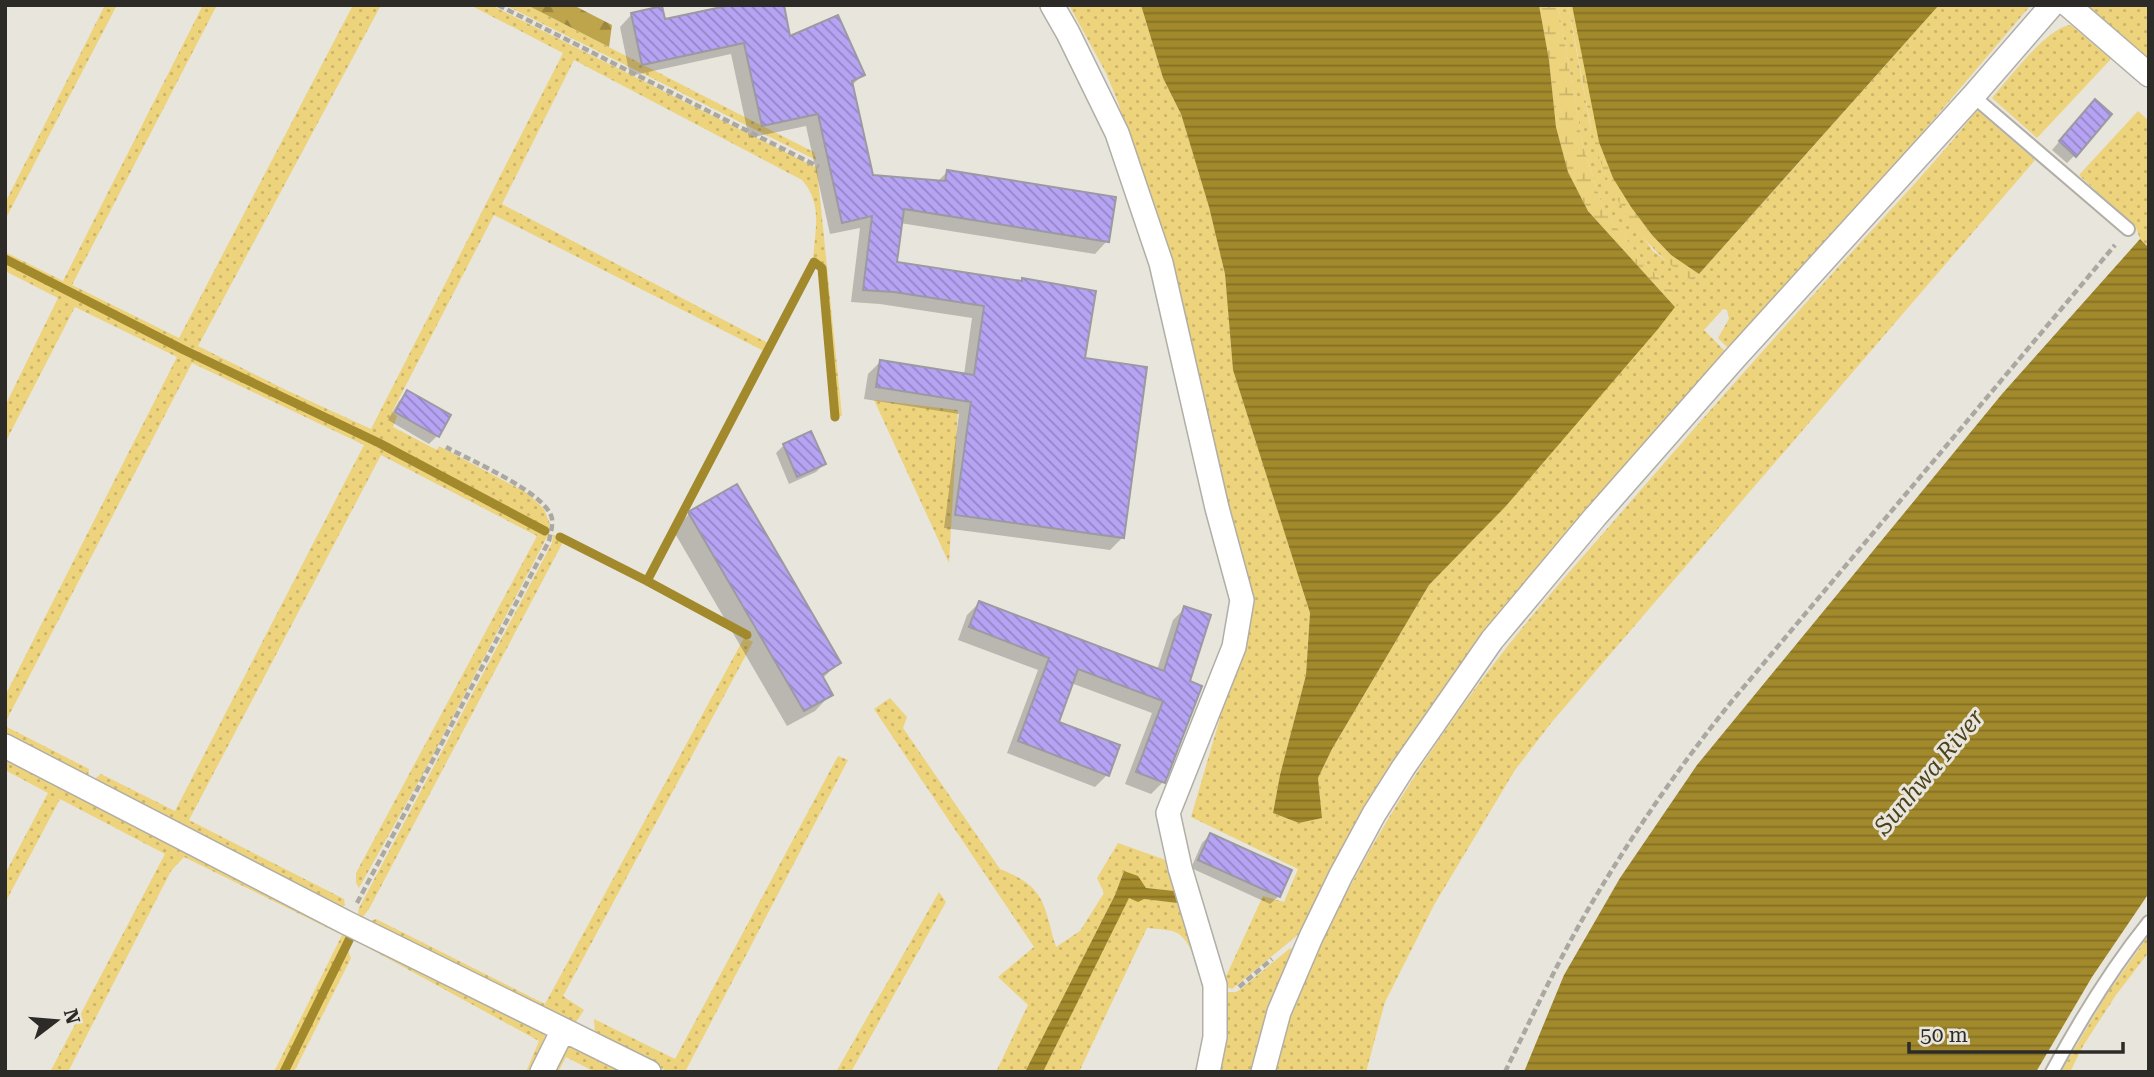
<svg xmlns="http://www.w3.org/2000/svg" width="2154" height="1077" font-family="'Roboto Serif',serif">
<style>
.grass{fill:url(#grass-dots)}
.forest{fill:url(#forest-firs)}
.wetland{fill:url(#wetland-marsh)}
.water{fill:url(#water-rules)}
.shadow{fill:#0003}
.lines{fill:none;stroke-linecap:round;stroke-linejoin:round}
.stream{stroke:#a2892b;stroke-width:9}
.building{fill:url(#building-back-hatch);stroke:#9b9aa2;stroke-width:2}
.service-casing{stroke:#b1aea6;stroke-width:16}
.minor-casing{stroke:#b1aea6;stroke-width:26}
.path{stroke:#aaa8a1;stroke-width:4.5;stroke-dasharray:7 3.5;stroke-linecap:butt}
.service{stroke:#fff;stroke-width:12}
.minor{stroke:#fff;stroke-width:23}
.labels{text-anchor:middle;stroke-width:6;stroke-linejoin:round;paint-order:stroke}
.water-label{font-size:24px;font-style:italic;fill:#4d421c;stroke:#e8e5dc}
</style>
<defs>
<pattern id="grass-dots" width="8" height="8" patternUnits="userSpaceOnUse" patternTransform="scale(1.75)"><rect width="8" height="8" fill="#edd37c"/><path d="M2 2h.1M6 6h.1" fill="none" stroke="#cbb56b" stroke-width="1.8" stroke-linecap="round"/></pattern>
<pattern id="forest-firs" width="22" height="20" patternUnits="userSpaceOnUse" patternTransform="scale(1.75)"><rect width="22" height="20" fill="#bea44a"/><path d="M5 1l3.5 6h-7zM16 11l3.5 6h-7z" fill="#9b863e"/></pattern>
<pattern id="wetland-marsh" width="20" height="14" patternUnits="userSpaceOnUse" patternTransform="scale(1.75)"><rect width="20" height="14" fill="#edd37c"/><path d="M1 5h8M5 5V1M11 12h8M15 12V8" fill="none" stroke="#cbb56b"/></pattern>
<pattern id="water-rules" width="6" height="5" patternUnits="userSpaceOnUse" patternTransform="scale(1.75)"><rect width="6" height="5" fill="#a2892b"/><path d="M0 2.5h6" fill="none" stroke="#847025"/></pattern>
<pattern id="building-back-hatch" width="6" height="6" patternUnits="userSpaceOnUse" patternTransform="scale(1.75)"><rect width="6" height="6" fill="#b6a3f3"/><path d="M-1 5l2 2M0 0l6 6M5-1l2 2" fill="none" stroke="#9485c5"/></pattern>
</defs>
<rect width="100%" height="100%" fill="#e8e5dc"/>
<path class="grass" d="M 105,5 L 117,5 L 5,220 L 5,203 Z
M 203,5 L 217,5 L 72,285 L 179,338 L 353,5 L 381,5 L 198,346 L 286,390 L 371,429 L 563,53 L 470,5 L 491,5 L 817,168 L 842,416 L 837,417 L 824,266 L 813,260 C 815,230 823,204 802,180 L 574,60 L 502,204 L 768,343 L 764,351 L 494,215 L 392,412 L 397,416 L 393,427 L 437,450 L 439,446 L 527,493 L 544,509 L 550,524 L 548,529 L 378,441 L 184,347 L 5,257 L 5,252 L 63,281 Z
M 505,5 L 527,5 C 623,54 718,104 814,152 L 816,160 Z
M 1069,5 L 1141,5 L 1163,78 L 1181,114 L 1209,207 L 1225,274 L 1233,370 L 1310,613 L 1306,675 L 1280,775 L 1273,813 L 1299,823 L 1322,818 L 1318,778 L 1332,749 L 1429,585 L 1506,506 L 1681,297 L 1666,286 L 1639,256 L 1604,211 L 1583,146 L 1558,5 L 1568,5 L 1590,124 L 1612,188 L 1629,217 L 1653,251 L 1693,281 L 1939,5 L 2031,5 L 1888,173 L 1805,266 L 1728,348 L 1718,338 L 1729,319 L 1727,310 L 1723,309 L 1704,330 L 1725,351 L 1497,614 L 1469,655 L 1330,874 L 1299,934 L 1232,989 L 1222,985 L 1263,896 L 1284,902 L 1298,869 L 1191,817 L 1242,643 L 1140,173 L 1118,102 L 1106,73 Z
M 2088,5 L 2149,5 L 2149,78 L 2090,10 Z
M 2071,25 L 2111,59 L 2037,138 L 1992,98 C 2008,80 2048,26 2071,25 Z
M 1977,110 L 2035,160 L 1551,723 L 1515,770 L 1434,905 L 1385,1002 L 1366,1072 L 1273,1072 C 1291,1002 1318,946 1352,883 C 1393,806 1440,734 1493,665 C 1530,616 1572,569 1613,522 C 1688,435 1764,349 1841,264 C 1887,213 1935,164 1977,110 Z
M 2138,111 L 2149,121 L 2149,248 L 2140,239 L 2136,228 L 2079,175 Z
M 5,261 L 378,447 L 548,535 L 424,772 L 359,888 L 356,883 L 356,873 L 537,536 L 381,455 L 189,820 L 344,899 L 345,906 L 338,907 L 93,780 L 101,774 L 175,811 L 364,445 L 192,363 L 5,723 L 5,696 L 177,357 L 75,307 L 5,443 L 5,406 L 58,298 L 5,271 Z
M 874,400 L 958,410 L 949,563 Z
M 553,534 L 563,542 L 369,909 L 362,918 L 358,913 L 359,908 L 552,543 Z
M 744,638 L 753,642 L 563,996 L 584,1010 L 576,1022 L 548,1013 L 368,922 L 376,919 L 545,1004 Z
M 890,698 L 907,717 L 903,728 L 1000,869 C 1046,887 1043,903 1056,947 L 1080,931 L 1104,893 L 1097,878 L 1118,843 L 1177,864 L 1211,999 L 1197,1072 C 1205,1027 1210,1001 1194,958 C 1191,949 1187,940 1179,934 C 1171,929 1157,929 1147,928 L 1079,1072 L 1043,1072 L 1129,897 L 1177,903 L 1175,891 L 1146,888 L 1124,871 L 1115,895 L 1025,1072 L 996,1072 L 1028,1005 L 998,977 L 1034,947 L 874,709 Z
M 5,726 L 89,769 L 88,778 L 5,735 Z
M 5,755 L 550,1035 L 533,1072 L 526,1072 L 539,1041 L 354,940 L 351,935 L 347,937 L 280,1072 L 274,1072 L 342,935 L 184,857 L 171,871 L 68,1072 L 50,1072 L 165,854 L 60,799 L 5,903 L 5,874 L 48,793 L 5,770 Z
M 838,756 L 848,760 L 685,1072 L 669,1072 L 595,1033 L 594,1019 L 675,1059 Z
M 939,892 L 946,902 L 851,1072 L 836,1072 Z
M 2149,935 L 2149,952 L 2116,995 L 2083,1046 L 2070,1072 L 2061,1072 L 2107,994 Z
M 1297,947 C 1280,988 1260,1028 1253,1072 L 1220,1072 L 1224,1052 L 1226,992 L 1236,992 L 1241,989 L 1289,949 Z
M 348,951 L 351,958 L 294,1072 L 288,1072 Z
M 568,1044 L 632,1072 L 595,1072 L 566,1057 L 558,1072 L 546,1072 Z"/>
<path class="forest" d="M 527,5 L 573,5 L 612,25 L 609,47 Z"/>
<path class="wetland" d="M 1539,5 L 1558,5 L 1583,146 L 1604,211 L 1639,256 L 1666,286 L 1682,297 L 1675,307 L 1588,211 L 1568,172 L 1556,127 L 1549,60 Z
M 1568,5 L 1572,5 L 1631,207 L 1652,235 L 1671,255 L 1699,274 L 1693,281 C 1648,253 1614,205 1598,154 C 1592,135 1589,115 1585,96 C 1580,66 1574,35 1568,5 Z"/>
<path class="water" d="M 1141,5 L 1539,5 L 1549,60 L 1556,127 L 1568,172 L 1588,211 L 1675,307 L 1658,329 L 1506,506 L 1429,585 L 1332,749 L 1318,778 L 1322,818 L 1299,823 L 1273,813 L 1280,775 L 1306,675 L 1310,613 L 1233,370 L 1225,274 L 1209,207 L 1181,114 L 1163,78 Z
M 1572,5 L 1939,5 L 1699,274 L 1671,255 L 1652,235 L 1631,207 L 1613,178 L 1599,142 Z
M 2140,239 L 2149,248 L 2149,893 L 2092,977 L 2036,1072 L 1524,1072 L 1564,975 L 1620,878 L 1697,765 L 2002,394 Z
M 1124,871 L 1138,876 L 1146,888 L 1175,891 L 1181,899 L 1177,903 L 1144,899 L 1138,902 L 1129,898 L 1043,1072 L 1025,1072 L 1115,895 Z"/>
<path class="shadow" d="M 632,14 L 663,21 L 789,38 L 863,75 L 851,86 L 872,177 L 937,182 L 947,172 L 1107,241 L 1095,254 L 900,223 L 895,263 L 1020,282 L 1023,280 L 1083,359 L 1122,538 L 1110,550 L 944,528 L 959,414 L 864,399 L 868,374 L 880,362 L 964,375 L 972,318 L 880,304 L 851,302 L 860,228 L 830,234 L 806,126 L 749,138 L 731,54 L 630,76 L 620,27 Z
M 2087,109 L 2075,155 L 2067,163 L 2052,150 Z
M 407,393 L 437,436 L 429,444 L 388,420 L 399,401 Z
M 784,445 L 824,464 L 816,472 L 789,484 L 776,453 Z
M 689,514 L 839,662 L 822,679 L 831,694 L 815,711 L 787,726 L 673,530 Z
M 979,603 L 1157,670 L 1173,620 L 1185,608 L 1188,682 L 1163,782 L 1151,794 L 1125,784 L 1152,713 L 1071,683 L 1056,723 L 1107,775 L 1095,787 L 1007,753 L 1038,670 L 958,640 L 967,615 Z
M 1210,835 L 1279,896 L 1270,904 L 1191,868 L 1202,843 Z"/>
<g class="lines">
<path class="stream" d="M 5,259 L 184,350 L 379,443 L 545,531
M 560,537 L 647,581 L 747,635
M 647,581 L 814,262 L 822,268 L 835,417
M 284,1072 L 351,936"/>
</g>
<path class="building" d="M 731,5 L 784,5 L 790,36 L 838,15 L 865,75 L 852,81 L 873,175 L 945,181 L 947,170 L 1116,197 L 1109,242 L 904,209 L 897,262 L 1022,281 L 1022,278 L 1096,291 L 1085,358 L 1147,367 L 1124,538 L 955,515 L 971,402 L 876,387 L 880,360 L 974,375 L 984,306 L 894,292 L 863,290 L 872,216 L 842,223 L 818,114 L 762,126 L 744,43 L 642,65 L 631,13 L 662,6 L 665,19 Z
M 2095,99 L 2112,114 L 2076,157 L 2059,141 Z
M 407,390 L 451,415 L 439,437 L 395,412 Z
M 811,431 L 826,464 L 797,477 L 783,444 Z
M 737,484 L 841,663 L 822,675 L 833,695 L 804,711 L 688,512 Z
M 979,601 L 1164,671 L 1184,606 L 1211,615 L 1190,681 L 1202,686 L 1165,783 L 1136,772 L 1163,701 L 1078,669 L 1059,722 L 1120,745 L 1109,776 L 1018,741 L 1049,658 L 969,627 Z
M 1210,833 L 1292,870 L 1280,897 L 1198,860 Z"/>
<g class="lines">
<g class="service-casing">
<path id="service" d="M 1973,96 L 2128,229
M 2052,1072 C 2080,1020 2112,968 2149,922"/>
</g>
<g class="minor-casing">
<path id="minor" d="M 1052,5 L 1068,33 L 1117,133 L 1161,263 L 1217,508 L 1242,600 L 1234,647 L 1168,813 L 1180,868 L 1215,985 L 1215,1037 L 1208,1072
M 2068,5 L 2149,75
M 5,746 L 347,923 L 649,1072
M 542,1072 L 563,1030
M 1263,1072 L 1279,1012 L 1311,937 L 1341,875 L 1374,814 L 1403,768 L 1492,640 L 1595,517 L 1734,359 L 1973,96 L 2052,5"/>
</g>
<path class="path" d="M 498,5 L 819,167
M 357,903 L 549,541 C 550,535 553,526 552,519 C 548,493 469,460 446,447
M 1239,987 L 1272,959
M 1505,1072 C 1531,1019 1556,965 1586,913 C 1629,839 1678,768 1732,701 L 2115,245"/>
<use href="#service" class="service"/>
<use href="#minor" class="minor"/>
</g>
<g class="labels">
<g class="water-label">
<text transform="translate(1929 772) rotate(-50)" y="8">Sunhwa River</text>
</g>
</g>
<rect width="2154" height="1077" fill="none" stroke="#2c2b28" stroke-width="14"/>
<g transform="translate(56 1021) rotate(74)" stroke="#e8e5dc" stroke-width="5" paint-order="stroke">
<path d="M0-5L12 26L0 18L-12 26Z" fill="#2c2b28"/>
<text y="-10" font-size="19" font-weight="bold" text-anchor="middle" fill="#2c2b28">N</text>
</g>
<path d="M1909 1042v10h214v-10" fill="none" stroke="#2c2b28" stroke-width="3.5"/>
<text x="1920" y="1042" font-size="21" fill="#2c2b28" stroke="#e8e5dc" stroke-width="5" paint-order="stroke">50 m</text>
</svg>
